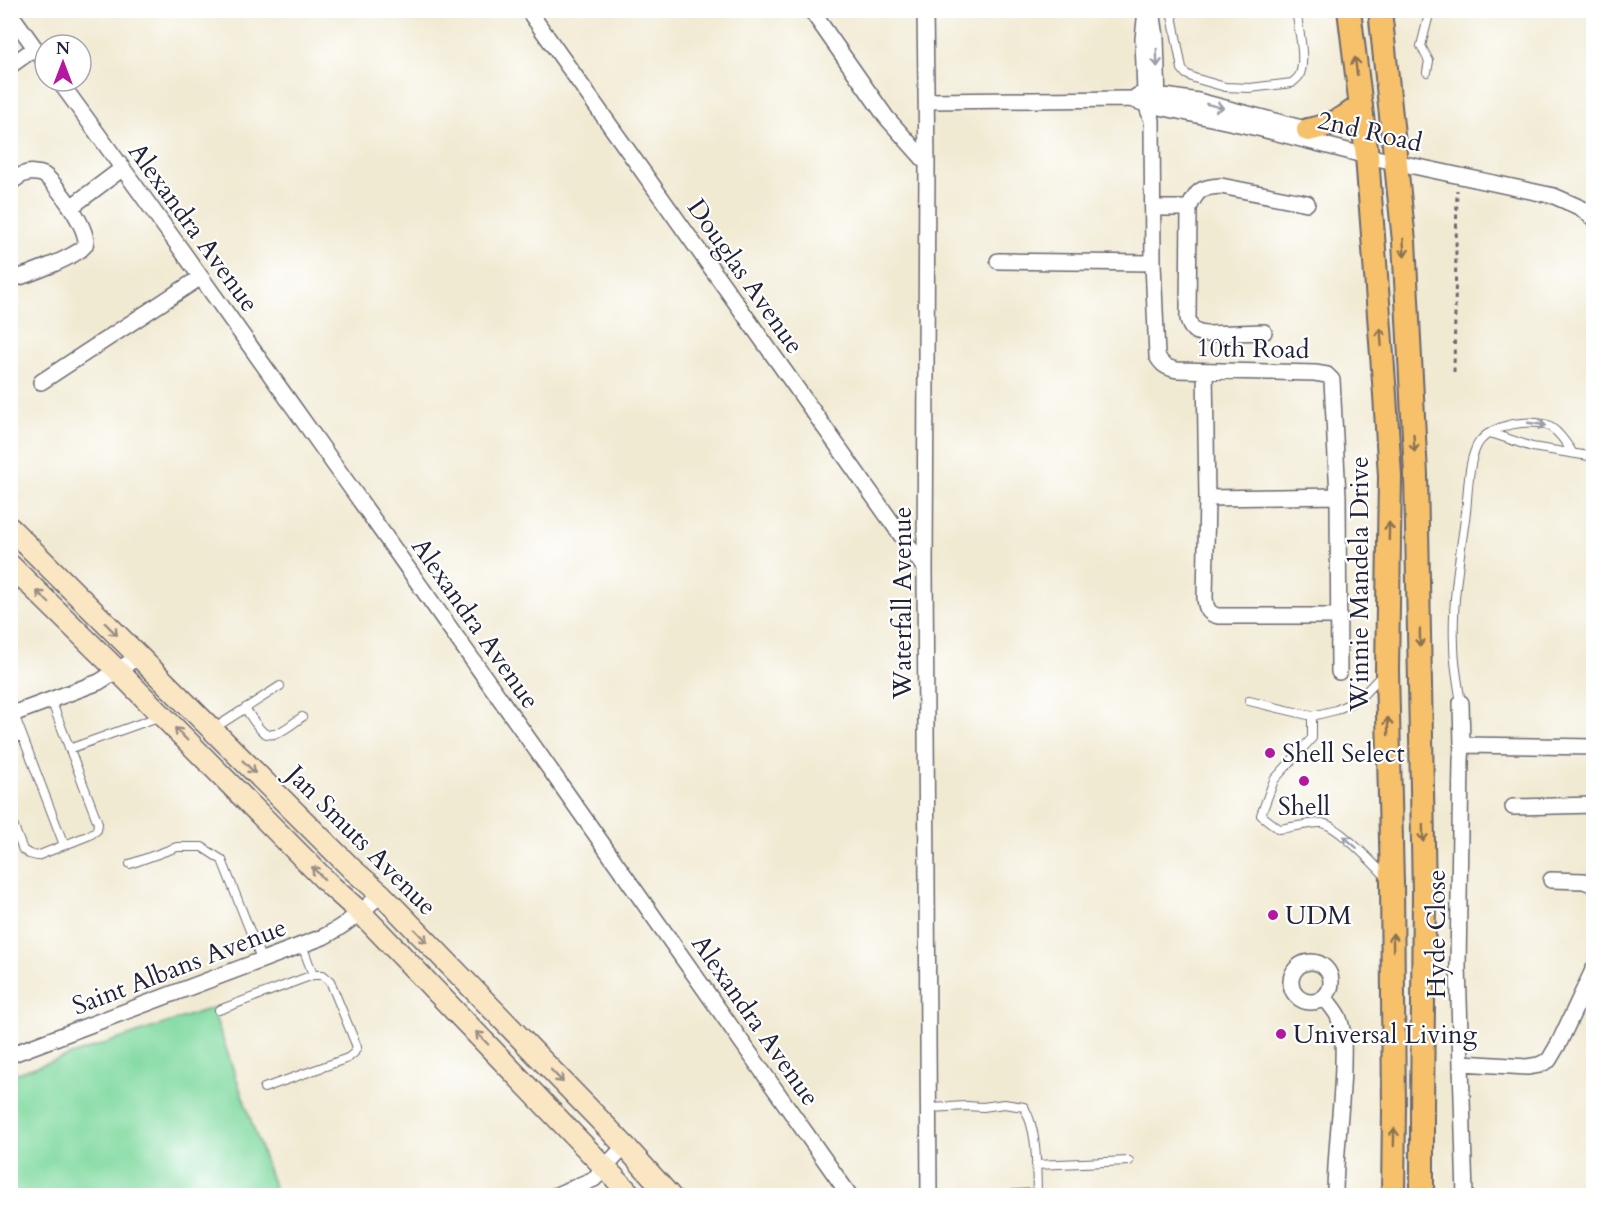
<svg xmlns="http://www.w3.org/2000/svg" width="1604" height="1206" font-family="Cardo,serif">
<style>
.green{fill:#7fd99f;stroke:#507e6d;stroke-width:1.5}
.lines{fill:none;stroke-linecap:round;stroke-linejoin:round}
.service-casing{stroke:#6a6870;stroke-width:10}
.minor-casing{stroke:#6a6870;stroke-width:18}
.secondary-casing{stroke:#6a6870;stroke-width:24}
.primary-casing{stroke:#6a6870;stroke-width:26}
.path{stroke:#6a6870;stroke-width:3;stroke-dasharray:4.5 4.5;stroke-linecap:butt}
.service{stroke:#fff;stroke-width:8}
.minor{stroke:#fff;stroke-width:15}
.secondary{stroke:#fbe6c4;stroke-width:21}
.primary{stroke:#f6c16b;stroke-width:22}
.oneway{stroke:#9c9ca7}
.oneway2{stroke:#8c7253}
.oneway3{stroke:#998e86}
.poi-dot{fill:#b5179e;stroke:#fff;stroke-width:2}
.labels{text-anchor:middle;stroke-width:4.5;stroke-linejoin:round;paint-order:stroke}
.street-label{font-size:26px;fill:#22223b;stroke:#fff}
.poi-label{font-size:26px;fill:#22223b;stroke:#fff;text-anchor:start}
</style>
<rect width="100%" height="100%" fill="#fff"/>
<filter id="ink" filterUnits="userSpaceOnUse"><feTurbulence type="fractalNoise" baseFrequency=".0167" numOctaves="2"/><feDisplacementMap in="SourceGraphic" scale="12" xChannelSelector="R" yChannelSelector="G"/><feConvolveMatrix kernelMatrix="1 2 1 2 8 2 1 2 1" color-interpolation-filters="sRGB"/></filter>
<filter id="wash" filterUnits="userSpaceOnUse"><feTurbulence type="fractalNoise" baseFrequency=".008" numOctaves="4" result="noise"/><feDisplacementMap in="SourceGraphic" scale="24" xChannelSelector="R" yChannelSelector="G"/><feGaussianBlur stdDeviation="1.35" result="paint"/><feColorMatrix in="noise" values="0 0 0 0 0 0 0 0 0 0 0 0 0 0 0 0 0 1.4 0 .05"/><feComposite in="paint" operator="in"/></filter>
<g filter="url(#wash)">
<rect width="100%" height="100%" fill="#f1ead3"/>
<path class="green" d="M 212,1008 L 277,1195 L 11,1195 L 11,1075 Z"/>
</g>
<g filter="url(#ink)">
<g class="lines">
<g class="service-casing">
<path id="service" d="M 1154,10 L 1168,12 L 1172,15 L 1182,69 L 1186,74 L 1194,78 L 1225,87 L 1250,88 L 1292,83 C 1295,80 1297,79 1299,76 C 1307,62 1298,26 1296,10
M 1427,72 L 1429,61 L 1421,46 L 1430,10
M 1491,433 L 1532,447 L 1589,456 L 1594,450
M 1381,676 L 1359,699 L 1336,710 L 1312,716 L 1312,738 L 1274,780 L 1261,815 L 1279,829 C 1288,828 1315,822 1322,823 C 1338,826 1375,865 1387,878
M 1249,701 L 1312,716
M 1461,703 C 1458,683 1454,664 1454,644 C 1452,600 1460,556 1466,512 C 1468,493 1468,456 1480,441 C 1489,430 1508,424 1521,423 C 1550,420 1558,430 1572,452
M 245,708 C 250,715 256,726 263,732 C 274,741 293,723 302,717
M 14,714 L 64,845
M 213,729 L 280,686
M 10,740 L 22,736
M 69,749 L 158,717
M 10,817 L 23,850 L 29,854 L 37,856 L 90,835 L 97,830 L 98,823 L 51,700
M 130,864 L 177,847 L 202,847 L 222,860 L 262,961
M 219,1010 L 313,975 L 302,945
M 264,1088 L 348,1058 L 354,1053 L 357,1047 L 330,981 L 323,975 L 313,975
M 930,1108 L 966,1106 L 983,1107 L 1004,1104 L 1024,1107 C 1038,1132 1036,1165 1037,1193 L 1039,1196
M 1036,1165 L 1129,1161
M 975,1196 L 1037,1193"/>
</g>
<g class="minor-casing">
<path id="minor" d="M 528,10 L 925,569
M 811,10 L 886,117 L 927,163
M 925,10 L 927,163 L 925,569 L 929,1196
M 1146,10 L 1143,39 L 1145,93 L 1146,104 L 1152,120 L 1153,263 L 1157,356 C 1162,365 1167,368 1177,370 L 1315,373 L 1327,375 L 1332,380 L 1338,496 L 1339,672
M 1152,10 L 1156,37 L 1158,103
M 10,13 L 45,62
M 10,66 L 35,48
M 59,81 C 162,221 262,363 363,505 C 526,735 688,965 850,1196
M 1137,96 L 1145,93 L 1198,101 L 1317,132
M 926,101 L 1130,99 L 1146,104 L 1262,129 L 1367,156 L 1554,196 L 1581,208 L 1594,219
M 10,183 C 18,177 25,171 35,173 C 38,173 42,174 44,175 C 56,183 91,231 85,245 C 80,256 24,276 10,280
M 71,207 L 123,168
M 1153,208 L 1189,208 C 1197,190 1201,187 1221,186 L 1307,203
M 1189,208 L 1188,318 C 1190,330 1195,333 1207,334 L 1264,332
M 998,261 L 1153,263
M 1205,371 L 1207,498 L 1205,598 C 1206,608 1208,614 1218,616 L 1339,616
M 41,382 L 201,277
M 1207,498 L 1338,496
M 1461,703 L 1462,745 L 1461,760 L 1458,967 L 1465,1196
M 10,715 L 99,682 L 138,657
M 1462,745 L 1594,747
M 1513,807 L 1594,805
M 1551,880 L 1584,881 L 1594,885
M1291 982a20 20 0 1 1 40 0a20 20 0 1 1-40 0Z
M 1324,997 C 1329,1003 1334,1009 1338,1016 C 1345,1032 1343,1049 1343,1066 C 1342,1109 1335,1152 1335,1196
M 10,1055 L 323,937 C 345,926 363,911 381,894
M 1462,1063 L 1527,1067 L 1539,1065 L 1549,1060 L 1559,1043 L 1594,968
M 554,1196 L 594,1179 L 625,1146"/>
</g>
<g class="secondary-casing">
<path id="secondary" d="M 10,528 L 353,870 L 381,894 L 625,1146 L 670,1196
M 10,565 L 118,671 L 331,886 L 361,913 L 632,1196"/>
</g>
<g class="primary-casing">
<path id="primary" d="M 1349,10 L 1367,156 L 1385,395 L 1390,476 L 1387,671 L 1392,883 L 1394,1108 L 1393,1196
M 1380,10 L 1404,241 L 1416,475 L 1424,894 L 1422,1110 L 1422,1196
M 1308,130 C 1331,125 1343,120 1361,105"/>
</g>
<path class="path" d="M 1454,372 L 1457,190"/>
<use href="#service" class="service"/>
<use href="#minor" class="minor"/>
<use href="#secondary" class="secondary"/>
<use href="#primary" class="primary"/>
</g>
<defs><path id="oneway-shaft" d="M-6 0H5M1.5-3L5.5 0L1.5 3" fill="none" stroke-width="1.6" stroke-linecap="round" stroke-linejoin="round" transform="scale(1.5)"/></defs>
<g class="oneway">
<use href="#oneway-shaft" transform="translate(1157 58) rotate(88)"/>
<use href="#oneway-shaft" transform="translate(1215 106) rotate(14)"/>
<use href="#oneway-shaft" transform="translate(1537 424) rotate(8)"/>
<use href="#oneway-shaft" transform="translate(1350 842) rotate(-139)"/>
</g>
<g class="oneway2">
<use href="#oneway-shaft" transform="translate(1356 66) rotate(-97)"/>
<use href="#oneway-shaft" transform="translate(1404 248) rotate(86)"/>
<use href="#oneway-shaft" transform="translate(1381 337) rotate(-94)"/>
<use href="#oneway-shaft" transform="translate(1414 443) rotate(87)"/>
<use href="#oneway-shaft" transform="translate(1389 531) rotate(-89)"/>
<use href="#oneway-shaft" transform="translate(1420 638) rotate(89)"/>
<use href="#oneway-shaft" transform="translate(1388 726) rotate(-91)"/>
<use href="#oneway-shaft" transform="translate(1423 833) rotate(89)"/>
<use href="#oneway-shaft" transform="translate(1393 942) rotate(-91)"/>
<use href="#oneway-shaft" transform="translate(1394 1137) rotate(-89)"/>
</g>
<g class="oneway3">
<use href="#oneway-shaft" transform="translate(43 597) rotate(-136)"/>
<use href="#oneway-shaft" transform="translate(111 629) rotate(45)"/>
<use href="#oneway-shaft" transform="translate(181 734) rotate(-135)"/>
<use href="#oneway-shaft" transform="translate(249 767) rotate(45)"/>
<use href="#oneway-shaft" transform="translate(318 873) rotate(-135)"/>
<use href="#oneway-shaft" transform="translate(421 936) rotate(46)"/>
<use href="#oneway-shaft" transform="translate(482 1038) rotate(-134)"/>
<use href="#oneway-shaft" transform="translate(557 1076) rotate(46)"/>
</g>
</g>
<g class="poi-dot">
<circle cx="1270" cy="753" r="6"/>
<circle cx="1304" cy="781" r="6"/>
<circle cx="1273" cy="915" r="6"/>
<circle cx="1281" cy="1034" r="6"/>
</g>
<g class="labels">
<g class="street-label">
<text transform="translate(1370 131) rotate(13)" y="9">2nd Road</text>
<text transform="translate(194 227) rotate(54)" y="9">Alexandra Avenue</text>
<text transform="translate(746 276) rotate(55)" y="9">Douglas Avenue</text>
<text transform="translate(1253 348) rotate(1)" y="9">10th Road</text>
<text transform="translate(1359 584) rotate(-90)" y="9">Winnie Mandela Drive</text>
<text transform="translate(902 603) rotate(-90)" y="9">Waterfall Avenue</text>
<text transform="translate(476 623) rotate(55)" y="9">Alexandra Avenue</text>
<text transform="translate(362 840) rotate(45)" y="9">Jan Smuts Avenue</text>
<text transform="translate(1436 934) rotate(-90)" y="9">Hyde Close</text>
<text transform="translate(179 966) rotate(-21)" y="9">Saint Albans Avenue</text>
<text transform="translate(756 1020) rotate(55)" y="9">Alexandra Avenue</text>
</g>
<g class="poi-label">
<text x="1282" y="762">Shell Select</text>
<text x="1304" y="815" text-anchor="middle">Shell</text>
<text x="1285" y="924">UDM</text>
<text x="1293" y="1043">Universal Living</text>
</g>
</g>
<rect width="1604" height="1206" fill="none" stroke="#fff" stroke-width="36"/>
<g transform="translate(63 63)"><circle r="28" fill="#ffffff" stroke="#a7a7b1" stroke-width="1.5"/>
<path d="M0-4.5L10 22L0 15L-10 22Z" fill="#b5179e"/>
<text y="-9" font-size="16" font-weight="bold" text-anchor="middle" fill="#22223b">N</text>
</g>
</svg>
